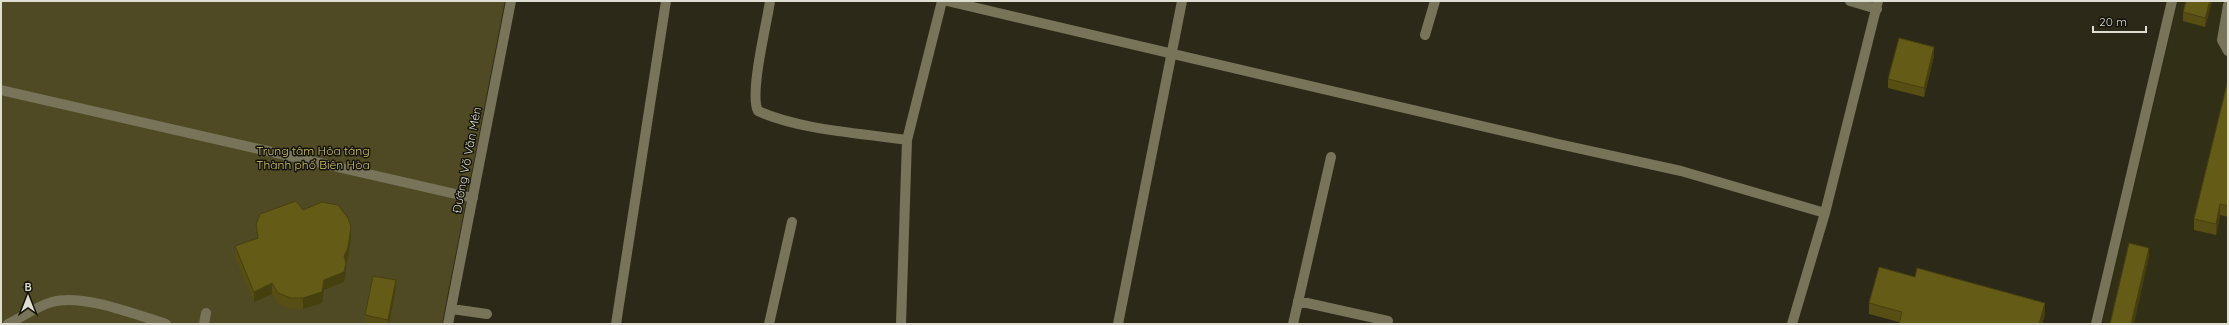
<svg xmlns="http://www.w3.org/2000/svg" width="2229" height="325" font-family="Quicksand,sans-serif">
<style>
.built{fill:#322f17}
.green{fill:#4f4a23}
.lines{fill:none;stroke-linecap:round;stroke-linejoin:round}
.minor{stroke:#777459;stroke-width:10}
.wall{fill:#564e13}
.shaded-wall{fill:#46400f}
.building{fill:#645b16;stroke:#46400f}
.labels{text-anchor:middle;stroke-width:3;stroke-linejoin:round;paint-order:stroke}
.park-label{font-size:12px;fill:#d4c769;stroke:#13120a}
.street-label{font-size:12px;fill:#dfded3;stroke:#13120a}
</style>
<rect width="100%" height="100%" fill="#2c2918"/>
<path class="built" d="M 2178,1 L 2228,1 L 2228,324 L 2102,324 Z"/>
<path class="green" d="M 1,1 L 505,1 L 442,324 L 1,324 Z"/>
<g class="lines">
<path class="minor" d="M 770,1 C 767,23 749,94 758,111 C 800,130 861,133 907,140
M 947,1 L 1554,143 L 1681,171 L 1825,213
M 1850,1 L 1877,9
M 2228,5 L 2222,40 L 2228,51
M 1425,35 L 1435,1
M 1,90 L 473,198
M 1298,301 L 1388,321
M 452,309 L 487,314
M 8,324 C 22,317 37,306 52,302 C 82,293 137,315 166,324
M 204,324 L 206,313
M 448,324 L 511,1
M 616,324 L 666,1
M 769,324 L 792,222
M 901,324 L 907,140 L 942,1
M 1118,324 L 1182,1
M 1293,324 L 1331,157
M 1792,324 L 1825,213 L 1878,1
M 2096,324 L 2172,1"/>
</g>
<path class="wall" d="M 2212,1 L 2205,27 L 2183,21 L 2183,12 Z
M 1934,56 L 1924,97 L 1888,88 L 1888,79 Z
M 2228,80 L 2228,217 L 2220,215 L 2216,235 L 2194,230 L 2194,219 Z
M 303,210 L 351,237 L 348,259 L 346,263 L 346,274 L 344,282 L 324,290 L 322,303 L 303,309 L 290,309 L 278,304 L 272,294 L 254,302 L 235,257 L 235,246 L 257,238 L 256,224 Z
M 1915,277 L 2045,314 L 2042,324 L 1899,324 L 1899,322 L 1869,314 L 1869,303 Z
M 396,287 L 389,324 L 374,324 L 365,322 L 365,315 Z"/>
<path class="shaded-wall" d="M 2210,1 L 2212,1 L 2205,27 L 2205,18 Z
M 1934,47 L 1934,56 L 1924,97 L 1924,88 Z
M 2220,204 L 2220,215 L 2216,235 L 2216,224 Z
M 351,227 L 351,237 L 348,259 L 344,267 L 344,256 Z
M 2149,248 L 2149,257 L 2134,324 L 2131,324 Z
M 346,263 L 346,274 L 344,282 L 324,290 L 322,303 L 303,309 L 303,298 L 324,280 Z
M 396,280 L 396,287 L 389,324 L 388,324 L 388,320 Z
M 272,283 L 272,294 L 254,302 L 254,292 Z
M 2045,303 L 2045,314 L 2042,324 L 2039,324 Z"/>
<path class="building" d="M 2186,1 L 2210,1 L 2205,18 L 2183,12 Z
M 1899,38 L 1934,47 L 1924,88 L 1888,79 Z
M 2228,80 L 2228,206 L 2220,204 L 2216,224 L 2194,219 Z
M 296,201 L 303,210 L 322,202 L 338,205 L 348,218 L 351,227 L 348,248 L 344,256 L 346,263 L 344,272 L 324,280 L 322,292 L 303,298 L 290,298 L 278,293 L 272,283 L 254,292 L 235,246 L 258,238 L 256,224 L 260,214 Z
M 2129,243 L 2149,248 L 2131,324 L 2110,324 Z
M 1879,267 L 1915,277 L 1917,268 L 2045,303 L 2039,324 L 1899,324 L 1902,312 L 1869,303 Z
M 373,276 L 396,280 L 388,320 L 365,315 Z"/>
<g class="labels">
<g class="park-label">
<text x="313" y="155">Trung tâm Hỏa táng<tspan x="313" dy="14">Thành phố Biên Hòa</tspan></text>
</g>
<g class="street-label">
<text transform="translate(467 160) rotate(-79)" y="4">Đường Võ Văn Mén</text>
</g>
</g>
<rect width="2229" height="325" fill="none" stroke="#dfded3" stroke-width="4"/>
<g transform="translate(28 297)" stroke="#13120a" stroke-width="3" paint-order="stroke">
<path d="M0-3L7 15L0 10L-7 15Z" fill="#dfded3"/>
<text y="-6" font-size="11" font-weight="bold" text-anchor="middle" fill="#dfded3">B</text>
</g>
<path d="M2093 26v6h53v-6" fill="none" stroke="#dfded3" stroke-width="2"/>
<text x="2099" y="26" font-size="12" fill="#dfded3" stroke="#13120a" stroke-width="3" paint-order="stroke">20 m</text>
</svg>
